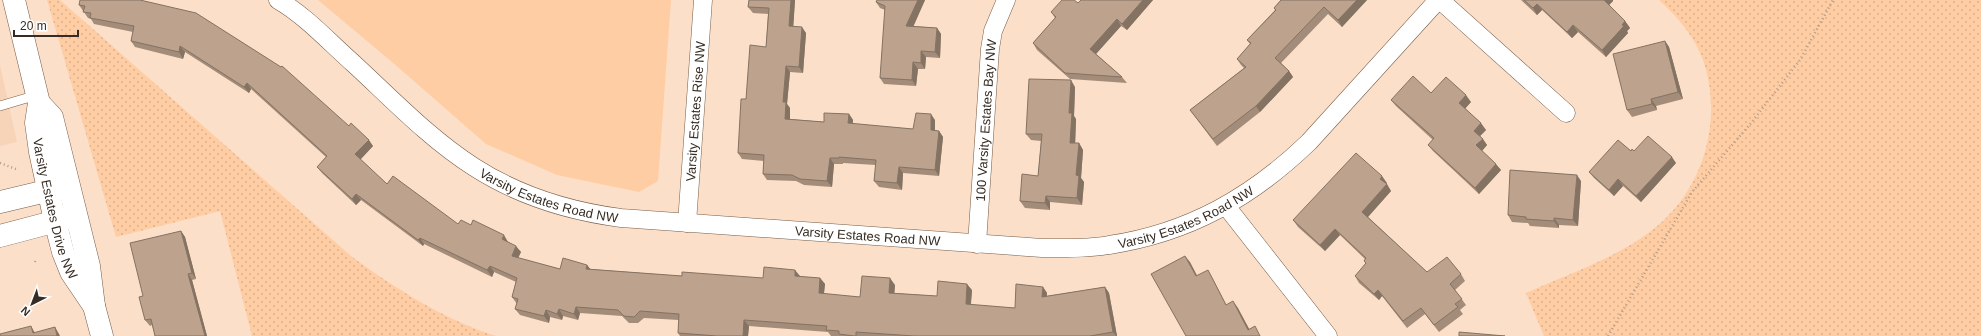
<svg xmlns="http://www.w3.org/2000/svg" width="1981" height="336" font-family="Arial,sans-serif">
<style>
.built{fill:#f7d4b8}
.grass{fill:url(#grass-dots)}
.park{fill:#ffcda3}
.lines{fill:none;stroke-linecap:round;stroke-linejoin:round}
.lane-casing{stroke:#755d49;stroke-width:10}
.street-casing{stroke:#755d49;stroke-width:19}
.secondary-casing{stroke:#755d49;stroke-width:23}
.path{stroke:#b09a89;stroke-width:2.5;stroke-dasharray:1 3;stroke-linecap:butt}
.lane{stroke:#fff;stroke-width:9}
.street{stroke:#fff;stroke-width:18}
.secondary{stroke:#fff;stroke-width:22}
.wall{fill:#a38c79}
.shaded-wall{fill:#847263}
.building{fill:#bda38d;stroke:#847263}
.labels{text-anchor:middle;stroke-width:3.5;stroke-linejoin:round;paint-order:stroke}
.street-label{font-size:13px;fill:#362c23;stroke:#fff}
</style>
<defs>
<pattern id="grass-dots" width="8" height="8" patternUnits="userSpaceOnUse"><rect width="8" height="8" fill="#ffcda3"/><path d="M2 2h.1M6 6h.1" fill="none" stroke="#dbb08c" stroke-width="1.8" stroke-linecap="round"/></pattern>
</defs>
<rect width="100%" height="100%" fill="#fcdfc8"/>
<path class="built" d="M 0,65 L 17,142 L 0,146 Z"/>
<path class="grass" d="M 47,0 L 60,0 L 351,256 C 396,289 443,319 496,336 L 252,336 L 220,211 L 116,237 Z
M 1659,0 L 1981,0 L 1981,336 L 1544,336 L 1526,293 C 1568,274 1614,259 1651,231 C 1703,192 1724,121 1703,60 C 1695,37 1677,16 1659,0 Z"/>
<path class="park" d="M 318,0 L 671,0 L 658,181 L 639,192 L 557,175 L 486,144 L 392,62 Z"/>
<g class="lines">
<g class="lane-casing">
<path id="lane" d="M 0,106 L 37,95"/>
</g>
<g class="street-casing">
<g id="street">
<path id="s1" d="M 278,0 C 306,16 330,43 354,64 C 392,99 430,139 474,167 C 519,196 568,211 621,218 L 1042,248 C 1064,248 1087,249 1109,245 C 1189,233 1252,197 1309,142 L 1438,0"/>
<path d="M 1440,0 L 1566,113"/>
<path d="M 1226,206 L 1328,336"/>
<path id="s2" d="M 687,223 L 703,0"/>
<path id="s3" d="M 977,244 L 990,49 L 993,31 L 1006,0"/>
</g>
</g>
<g class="secondary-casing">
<g id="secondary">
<path id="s4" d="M 14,0 L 39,103 L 36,123 L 40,152 L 55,221 L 63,252 L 71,272 L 94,306"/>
<path d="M 39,103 L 52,117 L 89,266 L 94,306 L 102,336"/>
<path d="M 0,202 L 63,187"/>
<path d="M 0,236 L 68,218"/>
</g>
</g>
<path class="path" d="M 0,163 L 16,169
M 35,262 L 36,260
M 1608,336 L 1692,192 L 1751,123 L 1800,60 L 1833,0"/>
<use href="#lane" class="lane"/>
<use href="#street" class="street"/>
<use href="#secondary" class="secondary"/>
</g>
<path class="wall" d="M 142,0 L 349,126 L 373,146 L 360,160 L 387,184 L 458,224 L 508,242 L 521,252 L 518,258 L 560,269 L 587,265 L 590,269 L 682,276 L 763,278 L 800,276 L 800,277 L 820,278 L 825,284 L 824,294 L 860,297 L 895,285 L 894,293 L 937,296 L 972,290 L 971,305 L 1015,308 L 1043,287 L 1047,293 L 1047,296 L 1105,287 L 1109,293 L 1117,336 L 831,336 L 828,332 L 749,326 L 748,336 L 680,336 L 678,333 L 679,320 L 644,318 L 638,323 L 629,323 L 622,316 L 580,313 L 578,320 L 563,316 L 562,320 L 550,317 L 549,323 L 520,315 L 515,309 L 517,304 L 512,297 L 516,282 L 494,272 L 492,277 L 424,244 L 423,246 L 361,200 L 356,205 L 322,173 L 317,167 L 326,157 L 251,89 L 249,93 L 185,52 L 183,59 L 135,47 L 131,41 L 133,32 L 94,24 L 91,19 L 88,18 L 79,5 Z
M 749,0 L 795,0 L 793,26 L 806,33 L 803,73 L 790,72 L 787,104 L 790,108 L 790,119 L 824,122 L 849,114 L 853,120 L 853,124 L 913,129 L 935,120 L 935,131 L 939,131 L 943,137 L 939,176 L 903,173 L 902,190 L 879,187 L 874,181 L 876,165 L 843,163 L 843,164 L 834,164 L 832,187 L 804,185 L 796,181 L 767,180 L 763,174 L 764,161 L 742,159 L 738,153 L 746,99 L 766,47 L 768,14 L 753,13 L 748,7 Z
M 877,0 L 925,0 L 913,26 L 937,28 L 941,34 L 940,58 L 926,57 L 925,69 L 918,69 L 916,86 L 884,84 L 880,78 L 885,10 L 880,8 L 876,2 Z
M 1081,0 L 1153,0 L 1127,30 L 1121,26 L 1096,54 L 1122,77 L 1127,83 L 1070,79 L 1037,50 L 1033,43 L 1055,18 L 1051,12 L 1078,3 Z
M 1281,0 L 1367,0 L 1342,27 L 1328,14 L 1281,63 L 1289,71 L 1293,77 L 1260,112 L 1217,146 L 1190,110 L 1244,68 L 1241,65 L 1237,59 L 1250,44 L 1247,40 L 1275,10 L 1274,8 Z
M 1521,0 L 1613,0 L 1613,1 L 1609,5 L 1625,21 L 1630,28 L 1627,31 L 1628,33 L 1606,57 L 1578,32 L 1572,38 L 1542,10 L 1537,15 Z
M 1665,41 L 1669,47 L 1683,99 L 1656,106 L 1657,110 L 1632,117 L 1627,110 Z
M 1075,87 L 1074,116 L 1076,119 L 1075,143 L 1079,143 L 1083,150 L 1081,178 L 1084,182 L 1082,205 L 1050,202 L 1050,210 L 1025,208 L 1020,201 L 1038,176 L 1041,141 L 1031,140 L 1026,134 Z
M 1431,93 L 1471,102 L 1465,108 L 1486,130 L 1480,136 L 1487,145 L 1482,151 L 1501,170 L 1479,194 L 1433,151 L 1428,145 L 1433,140 L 1396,106 L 1391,100 Z
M 1631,151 L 1634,151 L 1676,163 L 1641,202 L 1623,186 L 1614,196 L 1594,178 L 1589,172 Z
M 1581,181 L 1578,226 L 1559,225 L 1559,228 L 1530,226 L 1528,223 L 1512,222 L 1508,215 Z
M 1387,183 L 1386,184 L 1391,191 L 1368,217 L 1427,272 L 1461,274 L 1465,281 L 1455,290 L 1466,305 L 1460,310 L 1463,314 L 1439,332 L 1425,314 L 1407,328 L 1382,296 L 1379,300 L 1359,283 L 1355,276 L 1366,264 L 1364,261 L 1365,259 L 1340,235 L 1325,251 L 1298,227 L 1293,220 Z
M 181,231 L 185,237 L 196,279 L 192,280 L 207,336 L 155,336 L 152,325 L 150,326 L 145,320 L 143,296 Z"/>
<path class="shaded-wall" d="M 791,0 L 795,0 L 793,32 L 789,26 Z
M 918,0 L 925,0 L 911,32 L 906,26 Z
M 1143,0 L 1153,0 L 1127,30 L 1122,24 Z
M 1357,0 L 1367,0 L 1342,27 L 1338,20 Z
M 1604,0 L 1613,0 L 1613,1 L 1608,6 Z
M 1537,4 L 1542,10 L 1537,15 L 1533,8 Z
M 1117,19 L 1121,26 L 1095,55 L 1090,49 Z
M 1625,21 L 1630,28 L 1627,31 L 1628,33 L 1606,57 L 1602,50 Z
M 1573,25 L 1578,32 L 1572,38 L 1567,32 Z
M 802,27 L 806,33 L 803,73 L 799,67 Z
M 937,28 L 941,34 L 940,58 L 935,52 Z
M 1665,41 L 1669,47 L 1683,99 L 1678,92 Z
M 180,46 L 185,52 L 183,59 L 179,52 Z
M 921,51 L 926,57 L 925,69 L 921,63 Z
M 913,62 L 918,69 L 916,86 L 912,80 Z
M 786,66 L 790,72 L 787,104 L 790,108 L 790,125 L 785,119 L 783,102 Z
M 1289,71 L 1293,77 L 1260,112 L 1256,106 Z
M 1071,80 L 1075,87 L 1074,116 L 1076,119 L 1075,149 L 1070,143 L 1069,113 Z
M 247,83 L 251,89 L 249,93 L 244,87 Z
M 1466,95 L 1471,102 L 1464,110 L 1459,103 Z
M 1651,99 L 1656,106 L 1657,110 L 1652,104 Z
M 849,114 L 853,120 L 852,129 L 848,123 Z
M 931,114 L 935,120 L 935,136 L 931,130 Z
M 1481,123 L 1486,130 L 1479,137 L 1474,131 Z
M 939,131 L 943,137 L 939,176 L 935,170 Z
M 1483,139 L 1487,145 L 1481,152 L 1476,145 Z
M 369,140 L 373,146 L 359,161 L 355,154 Z
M 1079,143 L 1083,150 L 1081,178 L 1084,182 L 1082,205 L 1077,198 L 1076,175 Z
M 1672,157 L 1676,163 L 1641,202 L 1636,196 Z
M 830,158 L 834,164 L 832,187 L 827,181 Z
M 1496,164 L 1501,170 L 1479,194 L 1475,188 Z
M 899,167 L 903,173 L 902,190 L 897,183 Z
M 1577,175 L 1581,181 L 1578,226 L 1573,220 Z
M 1382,176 L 1387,183 L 1385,185 L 1380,179 Z
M 1618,179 L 1623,186 L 1614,196 L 1609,190 Z
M 1387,184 L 1391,191 L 1367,218 L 1362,212 Z
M 356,194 L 361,200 L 356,205 L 352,199 Z
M 1046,196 L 1050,202 L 1050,210 L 1045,203 Z
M 1554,218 L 1559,225 L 1559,228 L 1554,221 Z
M 1335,229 L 1340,235 L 1325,251 L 1320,245 Z
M 181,231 L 185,237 L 196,279 L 192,273 Z
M 504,235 L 508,242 L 506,245 L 502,239 Z
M 420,238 L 424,244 L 423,246 L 418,240 Z
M 516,246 L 521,252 L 516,262 L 512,256 Z
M 1185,256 L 1190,262 L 1201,283 L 1196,276 Z
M 587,265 L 592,271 L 586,269 Z
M 490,266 L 494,272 L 492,277 L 487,270 Z
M 795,270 L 800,276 L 799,283 L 795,276 Z
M 1208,270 L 1212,277 L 1230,312 L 1226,305 Z
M 188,274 L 192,280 L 207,336 L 205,336 Z
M 820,278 L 825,284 L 823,300 L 819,293 Z
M 890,278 L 895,285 L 894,299 L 889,293 Z
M 967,284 L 972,290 L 970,311 L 966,304 Z
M 1043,287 L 1047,293 L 1046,304 L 1042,297 Z
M 1105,287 L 1109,293 L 1117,336 L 1116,336 L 1113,332 Z
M 1378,290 L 1382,296 L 1379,300 L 1374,294 Z
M 1233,301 L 1238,308 L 1253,336 L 1248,330 Z
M 576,307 L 580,313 L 578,320 L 574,314 Z
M 559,309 L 563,316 L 562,320 L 557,314 Z
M 546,310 L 550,317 L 549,323 L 544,316 Z
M 744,320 L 749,326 L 748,336 L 743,336 Z
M 31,326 L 35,333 L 33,333 Z
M 55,327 L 59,334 L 60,336 L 57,336 Z"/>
<path class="building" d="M 80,0 L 140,0 L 196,13 L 281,67 L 282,66 L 349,126 L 351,123 L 369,140 L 355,154 L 387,184 L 393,176 L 458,224 L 461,220 L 471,225 L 473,220 L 504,235 L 502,239 L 516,246 L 512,256 L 560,269 L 563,258 L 587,265 L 586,269 L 682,276 L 682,272 L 763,278 L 764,267 L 795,270 L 795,276 L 820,278 L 819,293 L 860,297 L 862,276 L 890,278 L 889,293 L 937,296 L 938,281 L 967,284 L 966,304 L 1015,308 L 1016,284 L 1043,287 L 1042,297 L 1105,287 L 1113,332 L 1090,336 L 914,336 L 856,332 L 856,336 L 854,336 L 839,334 L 839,331 L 826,330 L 827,326 L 744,320 L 743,336 L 717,336 L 678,333 L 679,314 L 640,311 L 634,317 L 624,316 L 618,310 L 576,307 L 574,314 L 559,309 L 557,314 L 546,310 L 544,316 L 515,309 L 518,299 L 512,297 L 517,278 L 490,266 L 487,270 L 420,238 L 418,240 L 356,194 L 352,199 L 317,167 L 327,156 L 247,83 L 244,87 L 180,46 L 179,52 L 131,41 L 134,26 L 90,18 L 91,13 L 83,12 L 85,6 L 79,5 Z
M 749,0 L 791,0 L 789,26 L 802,27 L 799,67 L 786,66 L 783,102 L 786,102 L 785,119 L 824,122 L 824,113 L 849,114 L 848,123 L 913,129 L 916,113 L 931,114 L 931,130 L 939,131 L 935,170 L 899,167 L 897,183 L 874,181 L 876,160 L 839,157 L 839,158 L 830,158 L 827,181 L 800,179 L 792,175 L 763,174 L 764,155 L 738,153 L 741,99 L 746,99 L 750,45 L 766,47 L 769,8 L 748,7 Z
M 877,0 L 918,0 L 906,26 L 937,28 L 935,52 L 921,51 L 921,63 L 913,62 L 912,80 L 880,78 L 885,6 L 876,2 Z
M 1062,0 L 1074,0 L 1078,3 L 1081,0 L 1143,0 L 1122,24 L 1117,19 L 1090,49 L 1122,77 L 1065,73 L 1033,43 L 1056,17 L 1051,12 Z
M 1281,0 L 1357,0 L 1338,20 L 1324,7 L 1275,58 L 1289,71 L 1256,106 L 1213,139 L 1190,110 L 1246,67 L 1237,59 L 1251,43 L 1247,40 L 1276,10 L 1274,8 Z
M 1524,0 L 1604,0 L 1625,21 L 1622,25 L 1624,26 L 1602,50 L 1573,25 L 1567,32 L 1537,4 L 1533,8 Z
M 1665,41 L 1678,92 L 1651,99 L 1652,104 L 1627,110 L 1613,54 Z
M 1413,76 L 1431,93 L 1446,77 L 1466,95 L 1459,103 L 1481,123 L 1474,131 L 1483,139 L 1476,145 L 1496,164 L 1475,188 L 1428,145 L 1434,138 L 1391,100 Z
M 1029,79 L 1071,80 L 1069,113 L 1072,113 L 1070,143 L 1079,143 L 1076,175 L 1079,176 L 1077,198 L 1046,196 L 1045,203 L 1020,201 L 1022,174 L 1038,176 L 1042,134 L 1026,134 Z
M 1648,136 L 1672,157 L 1636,196 L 1618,179 L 1609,190 L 1589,172 L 1618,140 L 1631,151 L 1632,149 L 1634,151 Z
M 1356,153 L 1382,176 L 1380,179 L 1387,184 L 1362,212 L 1427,272 L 1447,257 L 1461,274 L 1450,284 L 1462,299 L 1455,304 L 1458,307 L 1434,325 L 1421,308 L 1403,321 L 1378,290 L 1374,294 L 1355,276 L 1366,263 L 1364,261 L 1366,258 L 1335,229 L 1320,245 L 1293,220 Z
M 1510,170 L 1577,175 L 1573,220 L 1554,218 L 1554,221 L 1526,219 L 1526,217 L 1508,215 Z
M 181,231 L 192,273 L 188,274 L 205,336 L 155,336 L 151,319 L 145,320 L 139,297 L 143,296 L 130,243 Z
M 1185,256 L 1196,276 L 1208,270 L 1226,305 L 1233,301 L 1248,330 L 1255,326 L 1260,336 L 1186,336 L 1151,274 Z
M 31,326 L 33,333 L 55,327 L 57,336 L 0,336 L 0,334 Z
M 1459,332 L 1505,336 L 1459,336 Z"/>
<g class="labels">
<g class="street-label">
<text dy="5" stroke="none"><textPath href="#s2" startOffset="112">Varsity Estates Rise NW</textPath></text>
<text dy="5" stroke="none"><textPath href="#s3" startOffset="124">100 Varsity Estates Bay NW</textPath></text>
<text dy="5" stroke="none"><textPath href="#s1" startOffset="339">Varsity Estates Road NW</textPath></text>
<text dy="5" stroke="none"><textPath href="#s4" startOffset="214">Varsity Estates Drive NW</textPath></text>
<text dy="5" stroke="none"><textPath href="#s1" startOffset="986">Varsity Estates Road NW</textPath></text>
<text dy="5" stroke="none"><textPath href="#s1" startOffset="662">Varsity Estates Road NW</textPath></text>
</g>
</g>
<g transform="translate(32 304) rotate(222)" stroke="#ffffff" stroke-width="3" paint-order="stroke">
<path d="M0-3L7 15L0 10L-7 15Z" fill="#362c23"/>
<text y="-6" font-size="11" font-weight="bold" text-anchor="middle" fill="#362c23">N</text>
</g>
<path d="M14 30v6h64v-6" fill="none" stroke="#362c23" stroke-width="2"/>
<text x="20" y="30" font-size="12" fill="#362c23" stroke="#ffffff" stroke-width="3" paint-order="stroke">20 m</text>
</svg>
